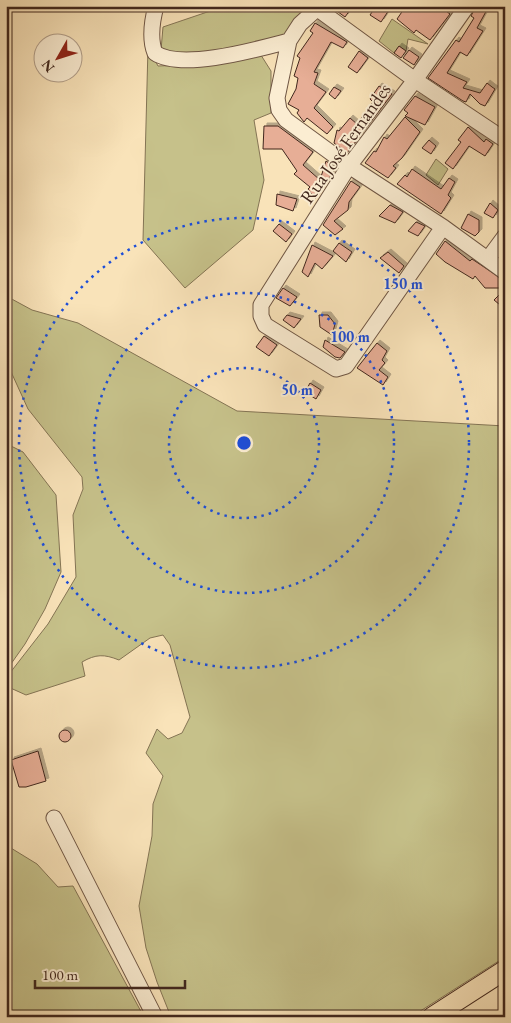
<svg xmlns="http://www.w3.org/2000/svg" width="511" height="1023" font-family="'EB Garamond',serif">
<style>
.green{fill:#c6c18a;stroke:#847454}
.building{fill:#e7ae96;stroke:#41271d;filter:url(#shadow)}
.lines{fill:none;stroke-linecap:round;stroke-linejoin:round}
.minor-casing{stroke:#6f5644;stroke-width:17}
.major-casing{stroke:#41271d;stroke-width:21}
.minor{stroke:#fbedd2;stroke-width:15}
.major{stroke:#f9e3b9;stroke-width:19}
.ring{fill:none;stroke:#1d4ed8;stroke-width:2.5;stroke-dasharray:2.5 5}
.labels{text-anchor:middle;stroke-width:4;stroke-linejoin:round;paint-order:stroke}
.street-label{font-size:19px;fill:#41271d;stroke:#fbedd2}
.centre{fill:#1d4ed8;stroke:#fbedd2;stroke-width:2.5}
.ring-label{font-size:15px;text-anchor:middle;font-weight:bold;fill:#1d4ed8;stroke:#fbedd2;stroke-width:4;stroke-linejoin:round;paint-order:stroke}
</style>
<defs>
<filter id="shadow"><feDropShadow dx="3" dy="-3" stdDeviation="0" flood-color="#0004"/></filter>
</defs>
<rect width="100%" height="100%" fill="#f9e3b9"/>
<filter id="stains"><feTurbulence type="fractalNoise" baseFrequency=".004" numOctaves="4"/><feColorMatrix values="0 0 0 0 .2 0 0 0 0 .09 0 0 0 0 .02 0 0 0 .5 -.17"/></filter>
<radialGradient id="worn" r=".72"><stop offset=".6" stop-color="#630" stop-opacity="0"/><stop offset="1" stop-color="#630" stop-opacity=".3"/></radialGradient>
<path class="green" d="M 225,6 L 293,6 L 310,11 L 297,16 L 287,38 L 194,56 L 161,50 L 163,27 Z
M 392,19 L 428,44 L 408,39 L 406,51 L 399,46 L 394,53 L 379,41 Z
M 148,47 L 158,66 L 208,64 L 259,52 L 271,71 L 271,113 L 254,120 L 264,180 L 253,230 L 185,288 L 143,240 Z
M 436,159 L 448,169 L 438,185 L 426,175 Z
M 8,297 L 32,310 L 78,323 L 237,411 L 505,426 L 505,957 L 411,1017 L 171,1017 L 157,982 L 146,948 L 139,906 L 152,836 L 153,804 L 163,776 L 146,753 L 157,729 L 168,739 L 182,733 L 190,717 L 170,645 L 163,635 L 150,638 L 119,660 C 104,654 96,654 82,662 L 85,676 L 26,695 L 6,686 L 6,678 L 48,624 L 76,577 L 73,515 L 83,489 L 82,477 L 28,409 L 7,363 Z
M 9,445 L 23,452 L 56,495 L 61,572 L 45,609 L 25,644 L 6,671 L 6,447 Z
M 6,845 L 37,864 L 58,887 L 73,886 L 144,1017 L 6,1017 Z"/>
<path class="building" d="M 330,6 L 353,6 L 345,17 Z
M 376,6 L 384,6 L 389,10 L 381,22 L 370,15 Z
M 406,6 L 439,6 L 450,14 L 430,40 L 416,30 L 414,33 L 397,19 Z
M 476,6 L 489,6 L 477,28 L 483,31 L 467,56 L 460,52 L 447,73 L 467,82 L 463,88 L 480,93 L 487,83 L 492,87 L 495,89 L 485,106 L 480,104 L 470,94 L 466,102 L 463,101 L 428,78 L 456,40 L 459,42 L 474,18 L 471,16 Z
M 315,23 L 347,42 L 343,48 L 331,42 L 314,72 L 318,73 L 314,84 L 326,92 L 314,108 L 333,127 L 327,134 L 307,118 L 304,122 L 297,113 L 299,110 L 288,104 L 296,89 L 298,78 L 294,76 L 300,58 L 297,56 L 313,33 L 310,31 Z
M 399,46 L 406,51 L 401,58 L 394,53 Z
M 409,50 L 419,57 L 414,65 L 403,58 Z
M 359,51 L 368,58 L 357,73 L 348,67 Z
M 379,86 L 392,94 L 347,153 L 334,143 L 337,130 L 339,131 L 350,118 L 357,124 L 373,102 L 370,99 Z
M 334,87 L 341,91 L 335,99 L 329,94 Z
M 415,96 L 435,107 L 425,125 L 405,116 L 408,113 L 404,110 Z
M 405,117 L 420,132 L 402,158 L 393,166 L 396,168 L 388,178 L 365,163 L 374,151 L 376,152 L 384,137 L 387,139 Z
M 264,126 L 278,126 L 313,152 L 303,165 L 320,180 L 326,161 L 336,168 L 315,199 L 308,189 L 310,187 L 294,174 L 297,171 L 282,149 L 263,149 Z
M 468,127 L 484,142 L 486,139 L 493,144 L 485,156 L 469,146 L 453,169 L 445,163 L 461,142 L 458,140 Z
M 429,140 L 436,146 L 431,154 L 422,148 Z
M 412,169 L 441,189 L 449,178 L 455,182 L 448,195 L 451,198 L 441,214 L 397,184 L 405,175 L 407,177 Z
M 351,181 L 360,187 L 349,202 L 348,210 L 334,221 L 343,229 L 335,235 L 323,225 Z
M 277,194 L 297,199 L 293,211 L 276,205 Z
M 490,203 L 498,210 L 493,218 L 484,213 Z
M 390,205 L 403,212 L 395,223 L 379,216 Z
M 468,214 L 479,220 L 479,232 L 475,236 L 461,228 Z
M 416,222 L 425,226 L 418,236 L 408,231 Z
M 279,224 L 292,234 L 286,242 L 273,231 Z
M 445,241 L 470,261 L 472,259 L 505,281 L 505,288 L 485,288 L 475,276 L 473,279 L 445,262 L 436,254 Z
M 339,243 L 352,252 L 346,262 L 333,251 Z
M 312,245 L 333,256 L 322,269 L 315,263 L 308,277 L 302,272 Z
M 388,252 L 404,266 L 399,273 L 380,258 Z
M 283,288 L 297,297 L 290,306 L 276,298 Z
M 505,289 L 505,309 L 494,300 Z
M 287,315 L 301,319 L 294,328 L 283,320 Z
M 319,315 L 328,315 L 335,324 L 332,335 L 320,327 Z
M 264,336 L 277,345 L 269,356 L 256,347 Z
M 325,340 L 345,352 L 340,358 L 335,357 L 323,347 Z
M 377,343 L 387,351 L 382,360 L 385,363 L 379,370 L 388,377 L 383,385 L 357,368 Z
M 310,383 L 321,390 L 316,399 L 305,392 Z
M59 736a6 6 0 1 1 12 0a6 6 0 1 1-12 0Z
M 38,751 L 46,781 L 26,787 L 19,787 L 11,760 Z"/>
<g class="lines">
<g class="minor-casing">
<path id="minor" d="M 156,6 C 152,21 149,38 155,53 C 182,71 258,49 289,41
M 320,6 L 300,24 L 289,41 L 277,98 L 279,110 L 286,120 L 349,166 L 443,227 L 505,272
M 319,10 L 415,80 L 505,140
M 443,227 L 346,366 L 336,369 L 265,325 L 261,316 L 261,305 L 349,166 L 415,80 L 467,6
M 488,259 L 505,236
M 54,818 L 155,1017"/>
</g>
<g class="major-casing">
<path id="major" d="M 432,1017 L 505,970"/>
</g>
<use href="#minor" class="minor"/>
<use href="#major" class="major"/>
</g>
<g class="ring">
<circle cx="244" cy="443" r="75"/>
<circle cx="244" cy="443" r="150"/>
<circle cx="244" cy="443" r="225"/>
</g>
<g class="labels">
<g class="street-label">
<text transform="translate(345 143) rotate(-55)" y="7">Rua José Fernandes</text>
</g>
</g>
<circle cx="244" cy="443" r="8" class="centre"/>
<g class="ring-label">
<text x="403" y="289">150 m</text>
<text x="350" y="342">100 m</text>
<text x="297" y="395">50 m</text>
</g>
<rect width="511" height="1023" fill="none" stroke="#f9e3b9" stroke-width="25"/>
<rect x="8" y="8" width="496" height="1008" fill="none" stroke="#41271d" stroke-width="2.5"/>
<rect x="12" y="12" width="486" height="998" fill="none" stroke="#41271d"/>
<g transform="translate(58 58) rotate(231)"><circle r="24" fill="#fbedd2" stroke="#b19e8a"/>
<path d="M0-4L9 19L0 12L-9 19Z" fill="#8f2418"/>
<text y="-8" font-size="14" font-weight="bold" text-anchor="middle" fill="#41271d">N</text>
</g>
<path d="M35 980v8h150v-8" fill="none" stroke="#41271d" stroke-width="2.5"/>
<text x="42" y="980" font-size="15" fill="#41271d" stroke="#fbedd2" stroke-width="4" paint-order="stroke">100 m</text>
<rect width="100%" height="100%" filter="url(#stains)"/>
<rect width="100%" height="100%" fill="url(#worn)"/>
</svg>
